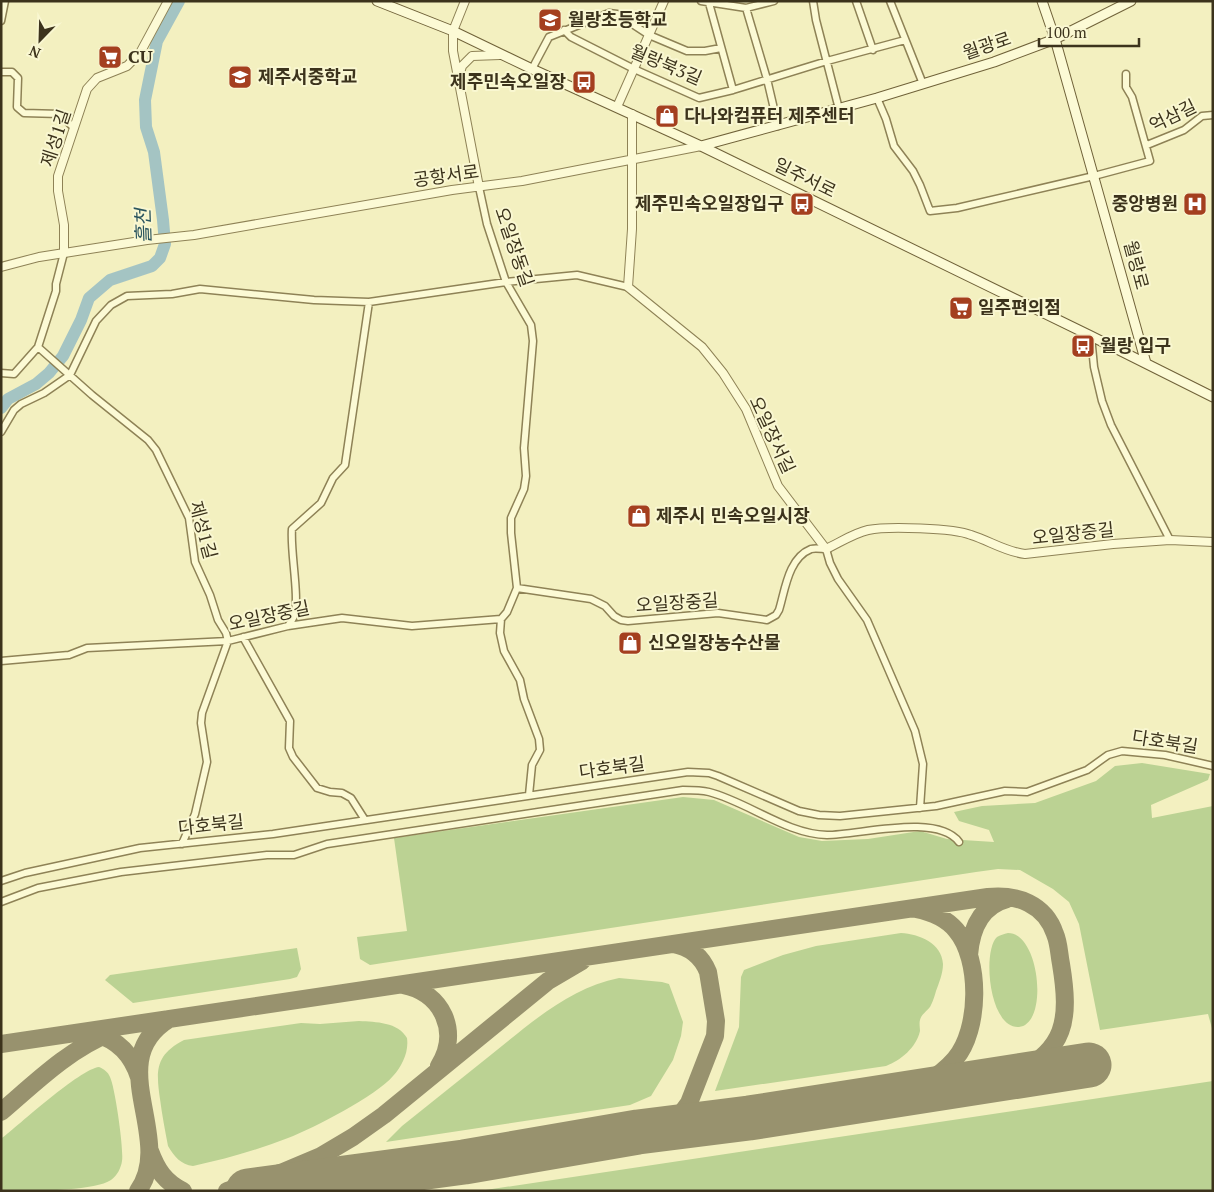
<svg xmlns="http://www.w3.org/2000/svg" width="1214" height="1192" font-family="'PT Serif','Noto Sans KR',serif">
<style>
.green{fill:#bbd293}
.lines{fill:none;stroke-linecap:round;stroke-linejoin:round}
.river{stroke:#a4c4c3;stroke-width:12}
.taxiway{stroke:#98926e;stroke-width:18}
.runway{stroke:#98926e;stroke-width:45}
.minor-casing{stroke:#8e8256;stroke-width:9}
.tertiary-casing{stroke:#8e8256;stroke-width:10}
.secondary-casing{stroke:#706239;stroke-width:11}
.minor{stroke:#fcfad5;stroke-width:6}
.tertiary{stroke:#fcfad5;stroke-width:8}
.secondary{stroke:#fcfad5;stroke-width:9}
.labels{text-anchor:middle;stroke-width:4;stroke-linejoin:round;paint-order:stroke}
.poi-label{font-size:18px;font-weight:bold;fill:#3c331c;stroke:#f9f7d1;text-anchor:start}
.street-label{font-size:18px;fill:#3c331c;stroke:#f9f7d1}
.water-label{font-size:19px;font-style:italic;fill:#2a545d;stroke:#f9f7d1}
</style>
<rect width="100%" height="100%" fill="#f3f0c0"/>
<path class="green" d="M 1142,763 L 1210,774 L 1208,780 L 1151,805 L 1152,818 L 1213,806 L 1213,1032 L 1208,1014 L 1100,1030 L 1079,924 L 1069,902 L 1053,889 L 1020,870 L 998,869 L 976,872 L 370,965 L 360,959 L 357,937 L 407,931 L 394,838 L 683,797 L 714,800 L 799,837 L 822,841 L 868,839 L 920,831 L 947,839 L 994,842 L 989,830 L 959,821 L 954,812 L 982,806 L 1035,803 L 1096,781 L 1115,766 Z
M 901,933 C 919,934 942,943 943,964 C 943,973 939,983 936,991 C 935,995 933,1001 931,1005 C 929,1010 921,1014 920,1020 C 919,1023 920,1028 920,1031 C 916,1048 901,1060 886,1066 L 715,1091 L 739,1027 L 741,977 L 744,970 L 783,955 L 816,946 Z
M 1008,933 C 1040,933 1049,1024 1019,1027 C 989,1029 982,951 997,937 C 1000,935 1004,934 1008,933 Z
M 297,948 L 301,969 L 297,977 L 290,979 L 133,1003 L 105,980 L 110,975 Z
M 619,978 L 662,982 L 669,984 L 683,1022 L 681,1036 L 673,1060 L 651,1096 L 630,1105 L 386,1142 L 402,1126 C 432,1102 462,1078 492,1054 C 531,1023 569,988 619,978 Z
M 359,1021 C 376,1022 398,1022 407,1038 C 409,1052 402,1066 393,1076 C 376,1096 314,1128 288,1138 C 257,1150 225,1159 193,1166 C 181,1165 174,1156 168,1146 C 165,1130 162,1115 160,1099 C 156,1071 155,1055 184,1040 L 301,1023 L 320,1024 Z
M 99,1067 C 104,1069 108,1072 110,1077 C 115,1087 124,1150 122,1161 C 121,1168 117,1176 111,1180 C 93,1192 25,1191 1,1191 L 1,1139 C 19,1125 80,1069 99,1067 Z
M 1213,1081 L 1213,1191 L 479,1191 Z"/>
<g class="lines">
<path class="river" d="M 1,408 L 8,399 L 36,384 L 49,373 L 63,356 L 81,320 L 89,298 L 110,280 L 152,266 L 160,258 L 165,244 L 163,220 L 154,152 L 146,127 L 145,100 L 157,41 L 179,1"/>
<path class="taxiway" d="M 969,955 C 971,930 980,906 1007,899
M 403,985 C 443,993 460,1032 439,1066
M 96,1034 C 118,1040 132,1055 139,1077
M 1,1044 L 988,897 C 1017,894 1045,904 1055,934 C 1059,943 1059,954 1061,964 C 1070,1019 1067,1051 1011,1076
M 890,1096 C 916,1088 937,1080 955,1059 C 980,1030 981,959 956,930 C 946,918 931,912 916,909
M 1,1112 C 35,1083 68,1050 110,1033
M 638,1132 L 670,1123 L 681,1114 L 689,1103 L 715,1036 L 716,1021 L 708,972 C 702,957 690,947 673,944
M 150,1151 C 157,1170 165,1182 183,1191
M 138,1191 C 176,1138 101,1061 169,1019
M 227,1191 L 283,1172 L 321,1156 L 353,1137 L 384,1115 L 548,981 L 582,961"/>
<path class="runway" d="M 248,1191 L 464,1162 L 638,1132 L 749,1118 L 1089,1065"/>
<g class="minor-casing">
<path id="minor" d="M 701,1 L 746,8 L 774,1
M 813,1 L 816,20 L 839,109
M 856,1 L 873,50
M 890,1 L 923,84
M 709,3 L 733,90
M 746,8 L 767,79 L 778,126
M 1,21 L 5,1
M 564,30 L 571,37 L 634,69 L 699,98 L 733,90 L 827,61 L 905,40
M 532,69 L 549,37 L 609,13 L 617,14 L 649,35 L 687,51 L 705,51 L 721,48
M 1,72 L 12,72 L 18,78 L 17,107 L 24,113 L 60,114 L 74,128
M 877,98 L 886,119 L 894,146 L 913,171 L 920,185 L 930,211 L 957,208 L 1094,176 L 1150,161 L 1132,97 L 1126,87 L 1126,74
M 1147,145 L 1184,130 L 1202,116 L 1213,115
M 479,187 L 487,224 L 506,282 L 531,325 L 533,341 L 524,448 L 526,476 L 524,489 L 511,518 L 511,533 L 517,588
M 1091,336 L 1094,367 L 1102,401 L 1111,425 L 1170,540
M 38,347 L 92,395 L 148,440 L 156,450 L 189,518 L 195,562 L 210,595 L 218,620 L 226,633 L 228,641 L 202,713 L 201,723 L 207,762 L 195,814 L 182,844
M 1,373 L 14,374 L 38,347 L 56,291 L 56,284 L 64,253
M 1,432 L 14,410 L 21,404 L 44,393 L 70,375 L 96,321 L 111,305 L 127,296 L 172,294 L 200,289 L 314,300 L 369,302 L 506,282 L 577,275 L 628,287
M 517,588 L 591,599 L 605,606 L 614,616 L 621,620 L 628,621 L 718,613 L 767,620 L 776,615 L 779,610 C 785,591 788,558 811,549 C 815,548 822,549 826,549 L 830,563 L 838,579 L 867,620 L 915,731 L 923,764 L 920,808
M 501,619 L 500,633 L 504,651 L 520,680 L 524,699 L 539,739 L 540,750 L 532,765 L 529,795
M 288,626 C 290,623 293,619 294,616 C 300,597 290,552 292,529 L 321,503 L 333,478 L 345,465 L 369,302
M 243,637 L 290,721 L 289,748 L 293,757 L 317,788 L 330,792 L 342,793 L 351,798 L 365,820
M 1,661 L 69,655 L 87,648 L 228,641 L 288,626 L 342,618 L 412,626 L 501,619 L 507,612 L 517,588
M 1,881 L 25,873 L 140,848 L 273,834 L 688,772 L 709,773 L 718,776 L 799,811 L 819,815 L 840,816 L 936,806 L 1005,791 L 1027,792 L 1087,770 L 1108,755 L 1122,751 L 1165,755 L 1213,766
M 1,902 L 38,888 L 121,872 L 267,855 L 294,855 L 327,844 L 683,790 C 692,790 701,790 709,792 C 748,802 786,834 827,835 C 860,835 937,813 959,842"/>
</g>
<g class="tertiary-casing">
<path id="tertiary" d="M 465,1 L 453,31 L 453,51 L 479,187
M 459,76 L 462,66 L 472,56 L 500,55
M 617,107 L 664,1
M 632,114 L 632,229 L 628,287 L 702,347 L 723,373 L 746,409 L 778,486 L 826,549 C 839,543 854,533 868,530 C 887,526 954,528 971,535 C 990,541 1006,552 1025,554 L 1113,544 L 1170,540 L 1213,542
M 64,253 L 64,225 L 58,191 L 58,176 L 87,89 L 97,78 L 127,66 L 140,53 L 168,1
M 1,267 L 39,257 L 147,240 L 194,235 L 452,190 L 522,181 L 701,146"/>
</g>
<g class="secondary-casing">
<path id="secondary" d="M 377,1 L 453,31 L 532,69 L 701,146 L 1091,336 L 1213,397
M 1042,1 L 1055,39 L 1146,363
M 701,146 L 877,98 L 994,62 L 1055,39 L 1131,1"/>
</g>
<use href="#minor" class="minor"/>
<use href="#tertiary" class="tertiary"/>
<use href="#secondary" class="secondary"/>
</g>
<defs>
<g id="school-square" transform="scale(1.25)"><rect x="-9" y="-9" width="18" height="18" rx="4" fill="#a43f1f" stroke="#f9f7d1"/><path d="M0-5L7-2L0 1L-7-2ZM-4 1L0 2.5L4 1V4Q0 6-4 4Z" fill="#fff"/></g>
<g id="supermarket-square" transform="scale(1.25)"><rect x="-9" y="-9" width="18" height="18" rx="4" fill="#a43f1f" stroke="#f9f7d1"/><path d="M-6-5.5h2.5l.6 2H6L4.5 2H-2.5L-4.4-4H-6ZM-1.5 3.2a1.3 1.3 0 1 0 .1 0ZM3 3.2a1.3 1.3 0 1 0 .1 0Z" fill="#fff"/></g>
<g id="bus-square" transform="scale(1.25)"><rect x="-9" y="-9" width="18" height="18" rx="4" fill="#a43f1f" stroke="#f9f7d1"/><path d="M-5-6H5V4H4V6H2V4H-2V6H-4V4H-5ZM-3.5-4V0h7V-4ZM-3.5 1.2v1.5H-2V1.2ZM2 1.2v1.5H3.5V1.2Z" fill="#fff"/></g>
<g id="shop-square" transform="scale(1.25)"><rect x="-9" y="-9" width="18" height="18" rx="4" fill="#a43f1f" stroke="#f9f7d1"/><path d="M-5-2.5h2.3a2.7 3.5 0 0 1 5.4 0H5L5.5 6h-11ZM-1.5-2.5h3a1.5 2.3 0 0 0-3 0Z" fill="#fff"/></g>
<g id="hospital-square" transform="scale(1.25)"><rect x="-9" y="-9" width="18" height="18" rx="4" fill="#a43f1f" stroke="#f9f7d1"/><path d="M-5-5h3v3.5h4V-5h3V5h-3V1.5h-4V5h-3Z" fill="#fff"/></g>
</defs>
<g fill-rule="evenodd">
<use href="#school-square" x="550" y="20"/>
<use href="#supermarket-square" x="110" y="57"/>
<use href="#school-square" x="240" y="77"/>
<use href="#bus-square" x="584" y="82"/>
<use href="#shop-square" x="667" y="116"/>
<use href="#bus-square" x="802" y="204"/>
<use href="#hospital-square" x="1195" y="204"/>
<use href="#supermarket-square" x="961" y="308"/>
<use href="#bus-square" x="1083" y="346"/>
<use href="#shop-square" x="639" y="516"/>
<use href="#shop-square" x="630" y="643"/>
</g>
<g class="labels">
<g class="poi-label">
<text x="568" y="26">월랑초등학교</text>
<text x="128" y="63">CU</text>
<text x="258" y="83">제주서중학교</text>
<text x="566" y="88" text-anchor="end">제주민속오일장</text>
<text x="684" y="122">다나와컴퓨터 제주센터</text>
<text x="784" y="210" text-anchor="end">제주민속오일장입구</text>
<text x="1178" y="210" text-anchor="end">중앙병원</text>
<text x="978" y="314">일주편의점</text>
<text x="1100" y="352">월랑 입구</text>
<text x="656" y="522">제주시 민속오일시장</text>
<text x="648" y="649">신오일장농수산물</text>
</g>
<g class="street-label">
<text transform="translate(987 46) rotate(-19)" y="6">월광로</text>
<text transform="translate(666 65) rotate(23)" y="6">월랑북3길</text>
<text transform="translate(1173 116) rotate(-26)" y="6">억삼길</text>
<text transform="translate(56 138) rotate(-72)" y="6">제성1길</text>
<text transform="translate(446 176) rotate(-8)" y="6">공항서로</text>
<text transform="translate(805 178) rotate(26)" y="6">일주서로</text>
<text transform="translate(514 247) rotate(71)" y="6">오일장동길</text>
<text transform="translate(1136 265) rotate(75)" y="6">월랑로</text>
<text transform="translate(772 435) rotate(65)" y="6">오일장서길</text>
<text transform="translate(203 530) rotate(75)" y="6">제성1길</text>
<text transform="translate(1073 534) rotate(-6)" y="6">오일장중길</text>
<text transform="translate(677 603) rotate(-4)" y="6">오일장중길</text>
<text transform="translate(269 616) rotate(-12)" y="6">오일장중길</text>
<text transform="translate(1165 742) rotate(9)" y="6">다호북길</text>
<text transform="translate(612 768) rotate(-8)" y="6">다호북길</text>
<text transform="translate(211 825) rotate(-6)" y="6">다호북길</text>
</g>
<g class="water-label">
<text transform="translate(143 226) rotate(-92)" y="7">흘천</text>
</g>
</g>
<rect width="1214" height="1192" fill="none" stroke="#3c331c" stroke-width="5"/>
<g transform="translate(40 40) rotate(203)" stroke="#f9f7d1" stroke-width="4" paint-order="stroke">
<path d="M0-4L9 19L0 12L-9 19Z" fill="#3c331c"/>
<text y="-8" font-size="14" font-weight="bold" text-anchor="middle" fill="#3c331c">N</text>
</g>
<path d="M1039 38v8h100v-8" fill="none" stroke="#3c331c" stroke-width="2.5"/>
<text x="1046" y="38" font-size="15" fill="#3c331c" stroke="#f9f7d1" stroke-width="4" paint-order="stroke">100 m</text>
</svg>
